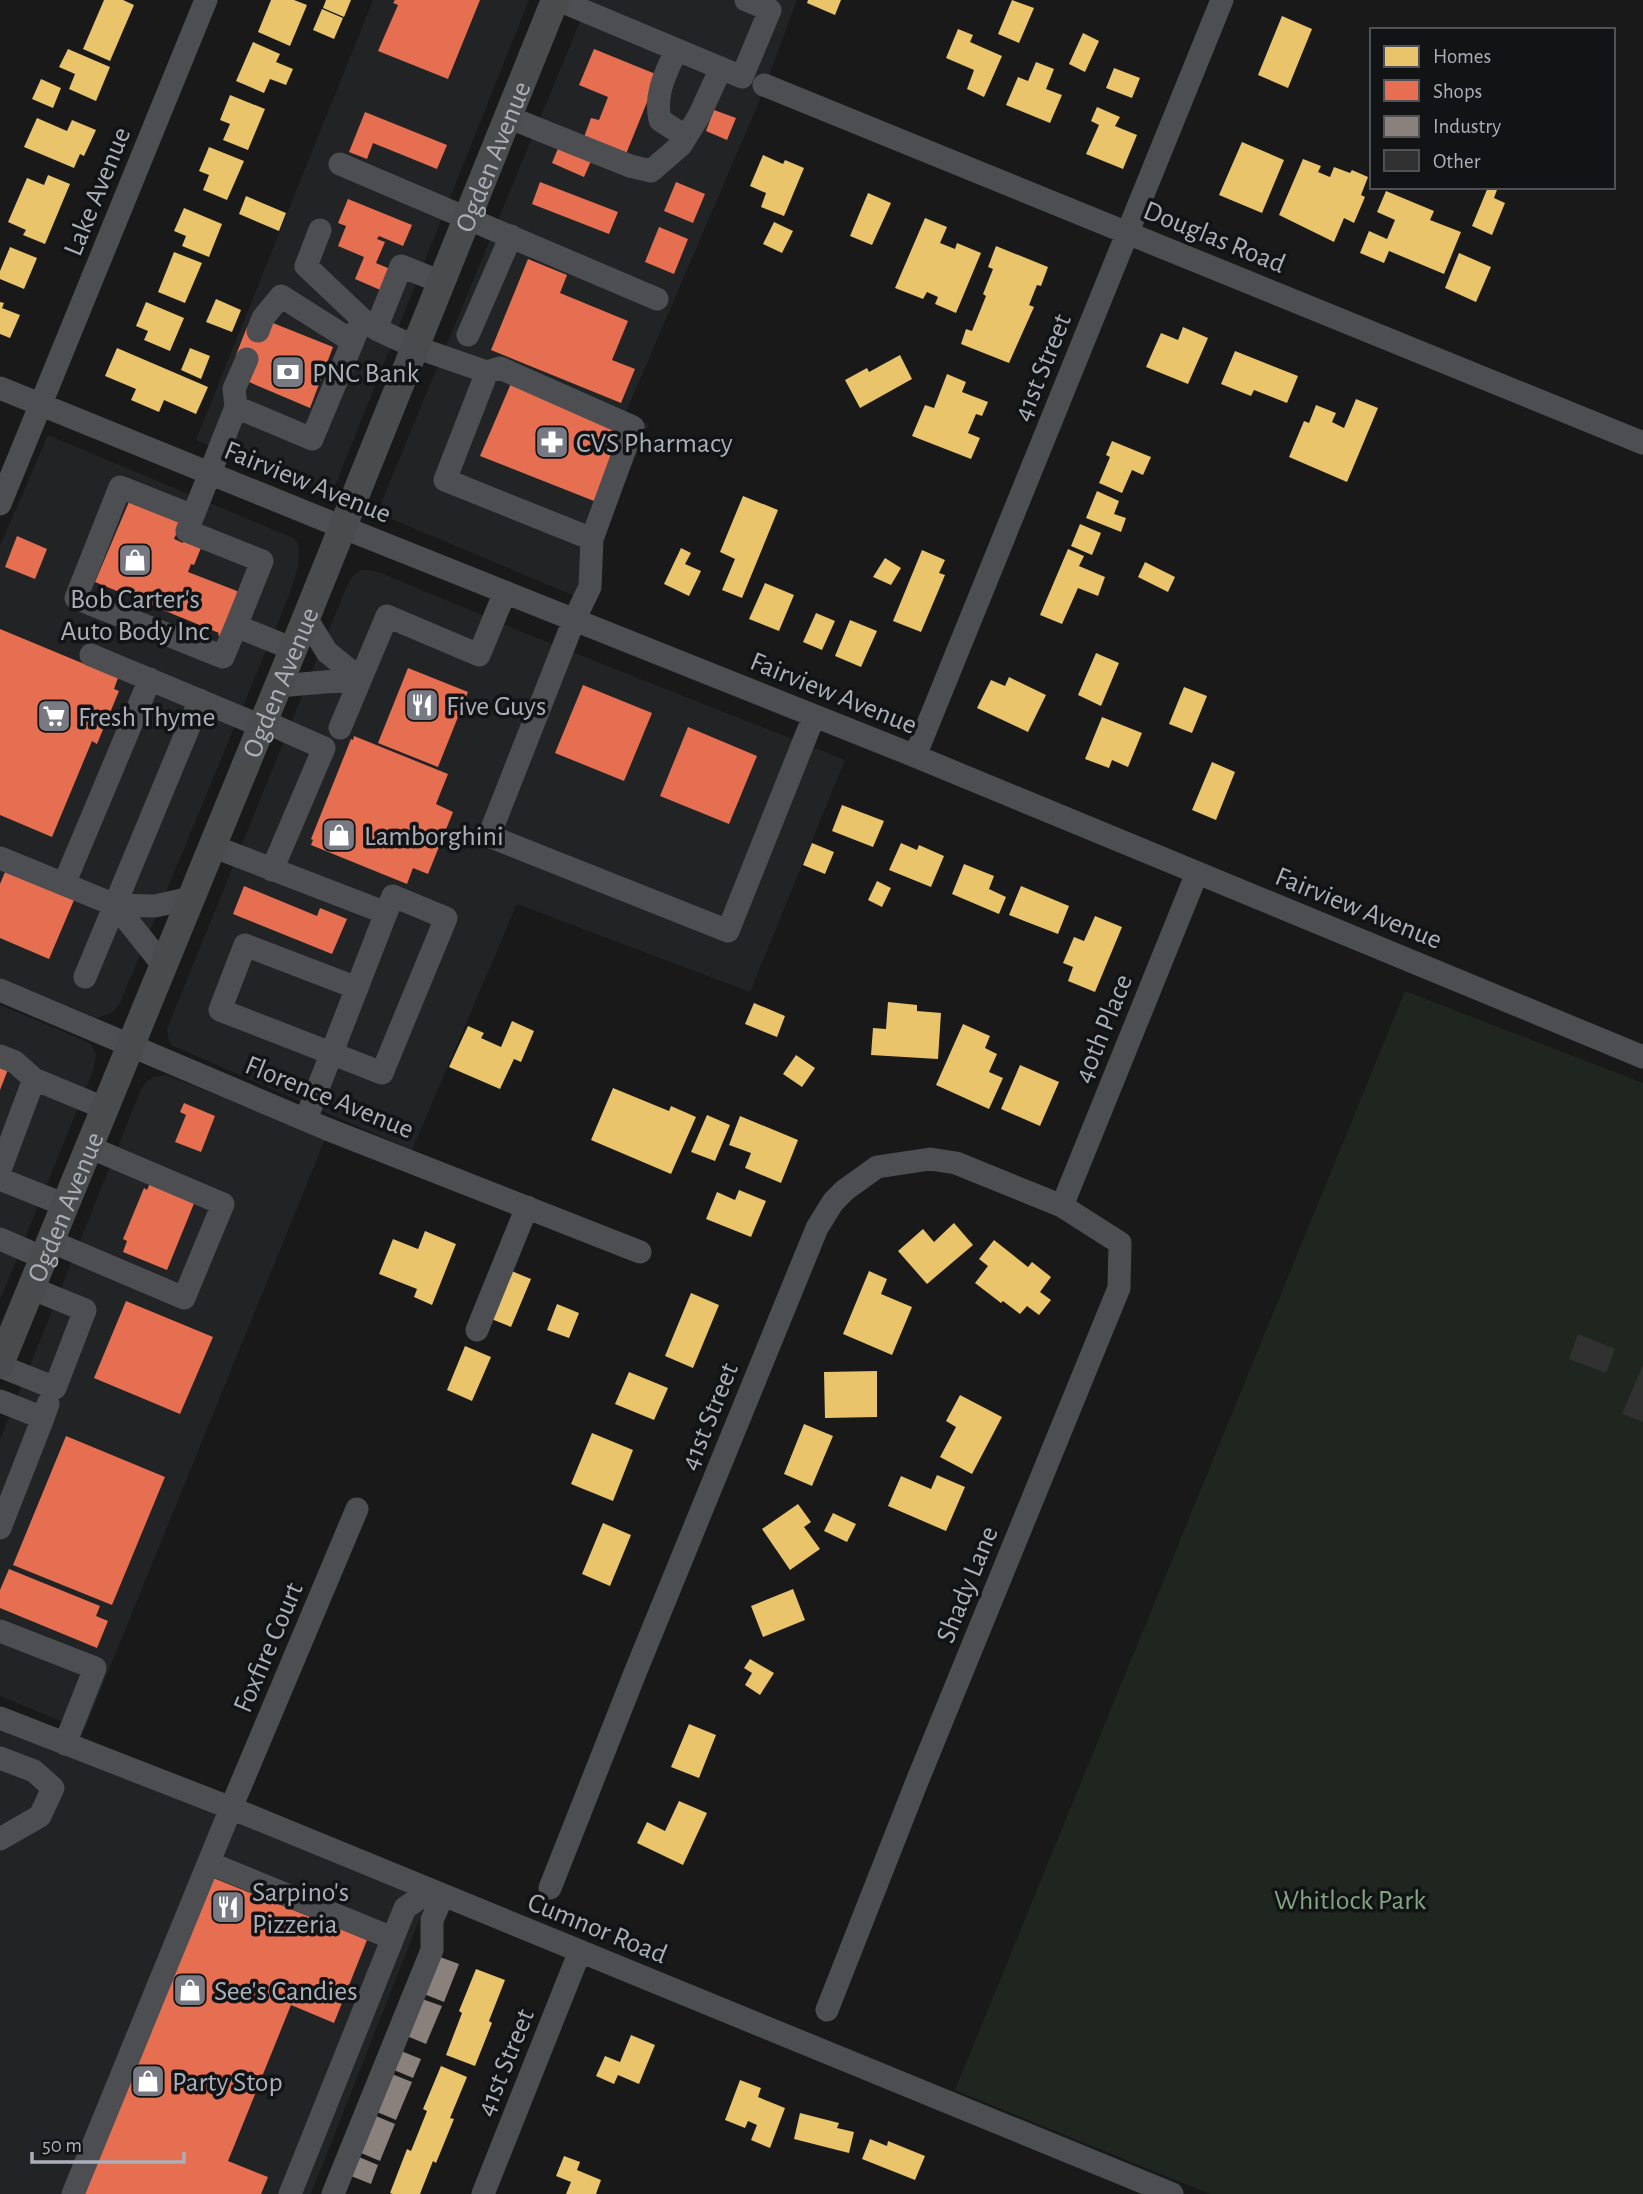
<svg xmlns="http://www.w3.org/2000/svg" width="1643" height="2194" font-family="'Alegreya Sans',sans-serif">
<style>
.built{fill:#222325}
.green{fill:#1e261f}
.homes{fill:#e9c46a}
.shops{fill:#e76f51}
.industry{fill:#8a817c}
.building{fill:#313131}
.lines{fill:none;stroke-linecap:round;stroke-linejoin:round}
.minor{stroke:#4c4e52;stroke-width:23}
.major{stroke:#4a4b4d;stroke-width:28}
.labels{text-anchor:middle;stroke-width:7;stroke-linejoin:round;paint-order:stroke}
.street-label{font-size:28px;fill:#aaafba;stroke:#121315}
.poi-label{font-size:28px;fill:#aaafba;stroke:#121315;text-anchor:start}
.park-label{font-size:28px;fill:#81a581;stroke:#121315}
</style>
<rect width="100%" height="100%" fill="#191919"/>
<path class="built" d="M 373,0 L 529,0 L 331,496 L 196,440 Z
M 589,0 L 797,0 L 759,102 L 626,412 L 649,424 L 577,597 L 377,513 Z
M 48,435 L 293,538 L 298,543 L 299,553 L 298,567 L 290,593 L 120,1003 L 113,1012 L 97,1018 L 0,978 L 0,546 Z
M 360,570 L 370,570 L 381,573 L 532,636 L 845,760 L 750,992 L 517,904 L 412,1150 L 173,1046 L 169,1042 L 167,1029 L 346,588 L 352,577 Z
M 0,1005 L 76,1037 L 91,1044 L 96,1054 L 94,1068 L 0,1300 Z
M 166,1075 L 326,1137 L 84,1731 L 0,1696 L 0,1440 L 141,1089 L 147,1081 L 154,1077 Z
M 0,1715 L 431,1890 L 311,2194 L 0,2194 Z"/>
<path class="green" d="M 1405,991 L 1643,1083 L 1643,2194 L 1210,2194 L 955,2090 Z"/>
<path class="homes" d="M 104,0 L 123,0 L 134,5 L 110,61 L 83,49 Z
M 271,0 L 294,0 L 307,5 L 290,46 L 258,32 Z
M 326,0 L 351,0 L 344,17 L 323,8 Z
M 808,0 L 841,0 L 835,15 L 807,3 Z
M 1012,0 L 1034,8 L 1019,43 L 998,34 Z
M 322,9 L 343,18 L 334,39 L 313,30 Z
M 1282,16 L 1312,29 L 1288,88 L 1258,75 Z
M 958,29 L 973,35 L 970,42 L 1002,56 L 984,97 L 967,89 L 974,70 L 946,58 Z
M 1083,33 L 1099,41 L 1085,72 L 1069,64 Z
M 253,42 L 280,54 L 276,62 L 293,69 L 286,85 L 270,79 L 264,93 L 236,81 Z
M 68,49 L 110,67 L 96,101 L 69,89 L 75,74 L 59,67 Z
M 1036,62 L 1054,69 L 1046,89 L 1062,95 L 1050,123 L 1006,105 L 1018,77 L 1028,81 Z
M 1114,68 L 1140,78 L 1132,98 L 1106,88 Z
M 41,79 L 61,88 L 53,108 L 32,99 Z
M 230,95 L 265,109 L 248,150 L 223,140 L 230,124 L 220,120 Z
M 1097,107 L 1120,117 L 1115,126 L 1137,135 L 1123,169 L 1086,154 L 1099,125 L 1091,121 Z
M 37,118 L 67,131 L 72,120 L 96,130 L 84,156 L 80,154 L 74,168 L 24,147 Z
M 1242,142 L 1284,160 L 1262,213 L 1219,195 Z
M 209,147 L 244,161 L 227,200 L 203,190 L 209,175 L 199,171 Z
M 763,155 L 783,164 L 785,160 L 804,168 L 784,216 L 761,207 L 766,193 L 750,186 Z
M 1303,159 L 1321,166 L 1318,172 L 1330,177 L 1334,167 L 1350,173 L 1352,170 L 1368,177 L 1361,195 L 1365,197 L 1354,223 L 1344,218 L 1334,242 L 1279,215 Z
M 48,175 L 70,184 L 45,244 L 23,235 L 26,230 L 8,222 L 27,178 L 44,185 Z
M 1488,187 L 1498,187 L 1494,198 L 1505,203 L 1492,235 L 1472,226 Z
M 1386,191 L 1434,211 L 1430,220 L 1461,232 L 1444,274 L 1389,251 L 1384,263 L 1360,253 L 1369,231 L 1387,239 L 1395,220 L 1377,212 Z
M 868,193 L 891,203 L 872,245 L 850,236 Z
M 246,196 L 286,213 L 279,231 L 239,214 Z
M 184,208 L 222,224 L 209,257 L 182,246 L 186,236 L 174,231 Z
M 925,218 L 947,227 L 940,243 L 955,249 L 957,243 L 981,253 L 956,313 L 935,304 L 938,297 L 927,292 L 923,299 L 895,288 Z
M 774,222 L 793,231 L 782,253 L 763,244 Z
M 996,246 L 1048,267 L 1041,286 L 1037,285 L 1029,305 L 1034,307 L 1009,363 L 961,344 L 966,329 L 972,331 L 986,296 L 983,294 L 993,269 L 988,267 Z
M 10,247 L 37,258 L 24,289 L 0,279 L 0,271 Z
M 174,252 L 202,263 L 185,303 L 158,292 Z
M 1459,253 L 1491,267 L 1476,302 L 1445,288 Z
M 216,299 L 241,310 L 232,332 L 206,322 Z
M 0,302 L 4,303 L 2,308 L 20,315 L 10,338 L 0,334 Z
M 146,302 L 184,318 L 170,351 L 144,340 L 148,331 L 136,326 Z
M 1183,327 L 1208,338 L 1188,384 L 1146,367 L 1161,333 L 1178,340 Z
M 117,348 L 208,387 L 196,414 L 164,400 L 159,412 L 131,400 L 136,389 L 105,376 Z
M 190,348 L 210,356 L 201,379 L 181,370 Z
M 1235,351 L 1298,376 L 1287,403 L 1254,390 L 1251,396 L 1221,384 Z
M 900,355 L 912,379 L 860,408 L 845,380 L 867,368 L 869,372 Z
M 947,374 L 966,382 L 962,392 L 988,402 L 982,416 L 976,414 L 968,433 L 980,438 L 971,459 L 912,436 L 925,405 L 934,408 Z
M 1356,399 L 1378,408 L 1347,482 L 1289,457 L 1304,421 L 1309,423 L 1316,405 L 1336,413 L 1332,422 L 1344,428 Z
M 1112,441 L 1151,457 L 1143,475 L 1132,470 L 1122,493 L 1099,483 L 1110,457 L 1106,455 Z
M 1097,491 L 1119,501 L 1114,514 L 1126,518 L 1121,532 L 1086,518 Z
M 743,496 L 778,510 L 742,598 L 722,590 L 735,559 L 720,552 Z
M 1080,524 L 1101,533 L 1092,555 L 1071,546 Z
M 681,548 L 691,553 L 685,564 L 701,571 L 689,596 L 664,584 Z
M 1068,549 L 1084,556 L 1079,566 L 1105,577 L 1098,596 L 1078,588 L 1062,624 L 1040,615 Z
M 922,550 L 945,560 L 939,573 L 945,575 L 921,632 L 893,621 Z
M 885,558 L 901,568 L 891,585 L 873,577 Z
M 1145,562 L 1175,577 L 1168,592 L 1138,577 Z
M 765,583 L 794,595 L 779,631 L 749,619 Z
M 816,613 L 835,621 L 822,650 L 803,642 Z
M 850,620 L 877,631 L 861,667 L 835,656 Z
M 1096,653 L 1119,663 L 1101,706 L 1078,695 Z
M 1009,677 L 1046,695 L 1028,732 L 977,708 L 991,680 L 1005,686 Z
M 1184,687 L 1207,696 L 1192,733 L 1169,724 Z
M 1102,717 L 1142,733 L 1128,767 L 1112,760 L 1109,768 L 1085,759 Z
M 1212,762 L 1235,772 L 1216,820 L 1192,810 Z
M 842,805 L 884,821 L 873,847 L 832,831 Z
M 812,843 L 834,852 L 825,874 L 803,865 Z
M 901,843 L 917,850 L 919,845 L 944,856 L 931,887 L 889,870 Z
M 964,864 L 994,876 L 989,889 L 1006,897 L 999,914 L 952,894 Z
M 877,881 L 891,888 L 882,907 L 868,900 Z
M 1021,886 L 1069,906 L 1058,934 L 1009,915 Z
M 1095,916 L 1122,927 L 1095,992 L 1068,981 L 1073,967 L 1063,963 L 1074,937 L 1084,941 Z
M 888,1002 L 917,1005 L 917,1011 L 941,1013 L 938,1059 L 871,1055 L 873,1028 L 886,1029 Z
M 754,1003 L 785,1016 L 777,1037 L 745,1024 Z
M 512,1021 L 534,1031 L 521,1062 L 514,1059 L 500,1089 L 449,1067 L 468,1026 L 484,1033 L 481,1038 L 501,1047 Z
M 963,1024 L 990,1036 L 985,1048 L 997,1054 L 989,1072 L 1003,1078 L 989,1109 L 936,1085 Z
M 796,1055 L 815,1068 L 802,1087 L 783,1074 Z
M 1020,1065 L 1059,1082 L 1040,1126 L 1001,1109 Z
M 613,1088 L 669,1111 L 671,1106 L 696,1117 L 671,1174 L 591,1140 Z
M 707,1115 L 730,1125 L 715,1161 L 691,1152 Z
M 740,1116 L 798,1140 L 781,1183 L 745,1168 L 751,1153 L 729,1145 Z
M 739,1190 L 766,1201 L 751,1237 L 706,1219 L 717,1192 L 735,1200 Z
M 954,1223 L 973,1245 L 927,1284 L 898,1251 L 923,1229 L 934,1242 Z
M 425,1231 L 456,1244 L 432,1305 L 414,1297 L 417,1289 L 379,1274 L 393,1239 L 418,1249 Z
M 994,1240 L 1028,1267 L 1032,1262 L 1051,1277 L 1040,1292 L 1051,1300 L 1039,1315 L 1027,1306 L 1020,1314 L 1003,1301 L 1001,1303 L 975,1283 L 988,1266 L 979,1259 Z
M 509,1270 L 531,1279 L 511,1327 L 489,1318 Z
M 869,1271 L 887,1279 L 881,1294 L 912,1307 L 892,1355 L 843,1334 Z
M 691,1293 L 719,1305 L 693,1368 L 665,1356 Z
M 557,1304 L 579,1313 L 569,1338 L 547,1330 Z
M 465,1346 L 491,1357 L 472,1401 L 447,1390 Z
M 877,1371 L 877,1417 L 825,1418 L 824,1372 Z
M 629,1372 L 668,1388 L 654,1420 L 615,1404 Z
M 960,1395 L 1002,1417 L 972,1474 L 940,1457 L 956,1427 L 946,1421 Z
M 804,1424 L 833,1436 L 812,1486 L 784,1474 Z
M 592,1433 L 633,1450 L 613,1501 L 571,1484 Z
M 937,1475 L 965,1487 L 946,1531 L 888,1506 L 901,1476 L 931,1489 Z
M 798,1504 L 811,1522 L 804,1527 L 820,1549 L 790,1570 L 762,1529 Z
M 833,1513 L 856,1524 L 847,1542 L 824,1531 Z
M 603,1523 L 631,1535 L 610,1586 L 582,1574 Z
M 793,1589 L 805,1620 L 763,1637 L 751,1606 Z
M 750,1659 L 774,1673 L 760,1695 L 745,1685 L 752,1673 L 744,1668 Z
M 689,1724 L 716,1735 L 699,1778 L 671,1767 Z
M 679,1801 L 707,1813 L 683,1865 L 637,1843 L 647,1822 L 665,1831 Z
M 476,1969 L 505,1980 L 489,2021 L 492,2023 L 475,2066 L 446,2055 L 462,2013 L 459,2011 Z
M 631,2035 L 655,2045 L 639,2084 L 618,2075 L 614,2084 L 596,2076 L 605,2056 L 620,2062 Z
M 441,2066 L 467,2077 L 450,2118 L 454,2119 L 436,2163 L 433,2161 L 420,2194 L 393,2194 L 390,2193 L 407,2149 L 411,2151 L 427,2111 L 423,2109 Z
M 740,2080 L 761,2088 L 758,2097 L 785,2108 L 770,2148 L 751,2140 L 757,2125 L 748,2121 L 745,2128 L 725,2120 Z
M 800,2113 L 839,2123 L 837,2128 L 854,2132 L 849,2153 L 794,2139 Z
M 870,2139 L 887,2146 L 888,2141 L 925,2156 L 915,2180 L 862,2159 Z
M 564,2156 L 580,2162 L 577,2170 L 601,2180 L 596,2194 L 566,2194 L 571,2182 L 556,2176 Z"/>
<path class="shops" d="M 395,0 L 480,0 L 448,79 L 378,51 L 398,5 L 393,3 Z
M 594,49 L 658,75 L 626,154 L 584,137 L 591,118 L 599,120 L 608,97 L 579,85 Z
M 714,110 L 736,118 L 727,140 L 706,131 Z
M 365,112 L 447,145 L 437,169 L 373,143 L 367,159 L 349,152 Z
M 561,141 L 594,154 L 584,177 L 552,163 Z
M 540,182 L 618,212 L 609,234 L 532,204 Z
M 676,182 L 705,194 L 693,223 L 664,211 Z
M 348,199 L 412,225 L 403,246 L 379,236 L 377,239 L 385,242 L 376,263 L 390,269 L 385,292 L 355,279 L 364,257 L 338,246 L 346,226 L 338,223 Z
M 659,227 L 688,239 L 674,274 L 645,262 Z
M 528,259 L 567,275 L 560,293 L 628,321 L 612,360 L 635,369 L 621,403 L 491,350 Z
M 273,323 L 333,347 L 310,408 L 249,382 L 256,363 L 236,355 L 247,327 Z
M 512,381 L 624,427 L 594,501 L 480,456 Z
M 131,497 L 183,518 L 174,539 L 183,543 L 184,540 L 201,548 L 194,565 L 191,564 L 188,572 L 237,591 L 239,594 L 224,638 L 218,635 L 219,633 L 95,582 Z
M 17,536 L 47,549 L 35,579 L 5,567 Z
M 0,629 L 118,678 L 114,689 L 119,691 L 97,744 L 92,741 L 52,837 L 0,815 Z
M 408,668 L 468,692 L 438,767 L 378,743 Z
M 583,685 L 652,713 L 624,781 L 555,753 Z
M 688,727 L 757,756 L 729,824 L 660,796 Z
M 354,736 L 448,774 L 436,804 L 453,812 L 428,874 L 413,868 L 407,884 L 311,845 L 313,840 L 311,839 L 351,739 L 353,740 Z
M 5,872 L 74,900 L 49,959 L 0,938 L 0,884 Z
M 244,886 L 317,916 L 320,908 L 347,919 L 332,954 L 233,914 Z
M 0,1063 L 9,1067 L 0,1090 Z
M 184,1103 L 215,1116 L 201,1152 L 175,1142 L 186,1115 L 180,1112 Z
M 150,1183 L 195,1201 L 167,1270 L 123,1252 L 127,1241 L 123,1239 L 144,1188 L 147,1190 Z
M 126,1301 L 213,1337 L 180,1414 L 94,1378 Z
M 66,1436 L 165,1477 L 112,1605 L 13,1565 Z
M 9,1569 L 100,1606 L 96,1616 L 108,1621 L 97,1648 L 0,1608 L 0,1590 Z
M 211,1877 L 367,1940 L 334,2023 L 291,2005 L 228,2161 L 268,2177 L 261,2194 L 83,2194 Z"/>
<path class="industry" d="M 440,1957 L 459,1964 L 444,2002 L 424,1994 Z
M 422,1999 L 442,2006 L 426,2044 L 407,2036 Z
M 401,2051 L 421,2059 L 413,2078 L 394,2070 Z
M 392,2074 L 412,2082 L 396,2120 L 377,2112 Z
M 376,2116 L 395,2124 L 380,2161 L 361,2153 Z
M 359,2157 L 378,2165 L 371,2184 L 351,2176 Z"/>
<path class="building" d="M 1578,1334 L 1615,1349 L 1606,1373 L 1569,1359 Z
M 1643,1365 L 1643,1422 L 1622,1414 Z"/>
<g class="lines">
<path class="minor" d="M 558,0 L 742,77 L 770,10 L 746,0
M 676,50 C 666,73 654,94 660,120 L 686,137
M 764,85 L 1643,443
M 508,117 L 630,166 L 651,171 L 681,145 L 699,116 L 721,68
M 340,164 L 657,299
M 320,230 L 306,266 L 362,319 L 376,329 L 415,347 L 487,372 L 500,368 L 633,427 L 592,539 L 590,587 L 574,620 L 489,836 L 728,931 L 814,716
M 376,329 L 401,266 L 441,282
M 258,331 L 263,318 L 281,296 L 352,341
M 468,335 L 511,236
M 487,372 L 445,480 L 592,539
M 0,388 L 342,527 L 915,756 L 1643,1057
M 236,407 L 234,389 L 247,359
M 0,504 L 206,0
M 193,516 L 120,487 L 76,598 L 223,657 L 236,626
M 306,618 L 327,652 L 360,679
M 293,649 L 236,626 L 262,561 L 187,531 L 236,407 L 312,439 L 362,319
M 91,655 L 261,726
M 278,686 L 360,679
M 263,721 L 324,748 L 272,870
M 340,728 L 387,616 L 479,655 L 505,592
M 915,756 L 1222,0
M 212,846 L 386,913 L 306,1119
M 0,858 L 115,905 L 155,906 L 191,898
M 64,884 L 150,679
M 115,905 L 163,965
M 85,977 L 200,700
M 357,988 L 245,945 L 220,1010 L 382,1073 L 446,918 L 393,896 L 386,913
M 0,990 L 327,1129 L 640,1252
M 0,1056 L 15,1062 L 34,1079
M 0,1170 L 34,1079 L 104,1108
M 0,1179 L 65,1205
M 1062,1206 L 1197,873
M 0,1239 L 44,1258
M 50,1241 L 184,1298 L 223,1204 L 89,1147
M 477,1330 L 527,1207
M 0,1366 L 55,1388 L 85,1310 L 31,1288
M 0,1401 L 43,1418 L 48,1404
M 0,1528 L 43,1418
M 0,1631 L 95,1668 L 65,1744
M 0,1718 L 231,1808 L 1172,2194
M 0,1758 L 34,1771 L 53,1788 L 40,1816 L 0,1839
M 209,1863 L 392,1938
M 550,1888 L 635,1673 L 817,1228 L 833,1202 L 845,1190 L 877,1167 L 930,1159 L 956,1163 L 1062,1206 L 1120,1243 L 1119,1288 L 918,1779 L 827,2010
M 73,2194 L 231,1808 L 357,1509
M 290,2194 L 405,1908 L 431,1890
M 333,2194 L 432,1950 L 432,1920 L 443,1895
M 483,2194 L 580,1951"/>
<path class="major" id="s1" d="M 0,1364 L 306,618 L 555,0"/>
</g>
<defs>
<g id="bank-square" transform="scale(1.75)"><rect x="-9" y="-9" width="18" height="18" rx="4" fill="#777a82" stroke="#121315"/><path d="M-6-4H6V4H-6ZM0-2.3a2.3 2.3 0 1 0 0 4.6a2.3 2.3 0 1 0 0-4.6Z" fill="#fff"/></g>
<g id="pharmacy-square" transform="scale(1.75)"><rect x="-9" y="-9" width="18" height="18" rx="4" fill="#777a82" stroke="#121315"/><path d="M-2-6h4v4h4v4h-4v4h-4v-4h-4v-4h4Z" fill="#fff"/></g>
<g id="shop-square" transform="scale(1.75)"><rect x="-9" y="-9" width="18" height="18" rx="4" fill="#777a82" stroke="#121315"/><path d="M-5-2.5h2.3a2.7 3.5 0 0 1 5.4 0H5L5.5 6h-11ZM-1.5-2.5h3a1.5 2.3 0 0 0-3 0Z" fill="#fff"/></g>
<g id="restaurant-square" transform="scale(1.75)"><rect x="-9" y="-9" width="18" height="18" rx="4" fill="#777a82" stroke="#121315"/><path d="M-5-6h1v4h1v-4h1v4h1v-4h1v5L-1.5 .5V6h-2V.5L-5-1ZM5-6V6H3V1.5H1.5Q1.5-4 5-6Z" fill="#fff"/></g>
<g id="supermarket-square" transform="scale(1.75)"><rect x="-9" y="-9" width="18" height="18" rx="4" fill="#777a82" stroke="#121315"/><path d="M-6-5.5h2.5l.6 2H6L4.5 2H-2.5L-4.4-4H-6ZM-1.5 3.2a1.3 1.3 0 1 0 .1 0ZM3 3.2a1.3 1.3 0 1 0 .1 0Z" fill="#fff"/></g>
</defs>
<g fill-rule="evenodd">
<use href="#bank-square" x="288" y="372"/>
<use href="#pharmacy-square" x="552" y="442"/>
<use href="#shop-square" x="135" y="560"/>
<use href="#restaurant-square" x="422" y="705"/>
<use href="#supermarket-square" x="54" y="716"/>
<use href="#shop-square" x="339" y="835"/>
<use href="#restaurant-square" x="228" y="1907"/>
<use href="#shop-square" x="190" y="1990"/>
<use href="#shop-square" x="148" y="2081"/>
</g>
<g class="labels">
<g class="street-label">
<text dy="10" stroke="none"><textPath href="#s1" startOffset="1304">Ogden Avenue</textPath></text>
<text transform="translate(96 191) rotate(-68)" y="10">Lake Avenue</text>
<text transform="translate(1215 236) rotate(22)" y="10">Douglas Road</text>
<text transform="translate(1041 367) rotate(-68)" y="10">41st Street</text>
<text transform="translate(308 481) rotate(22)" y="10">Fairview Avenue</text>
<text dy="10" stroke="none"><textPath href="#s1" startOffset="737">Ogden Avenue</textPath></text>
<text transform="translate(834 692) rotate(22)" y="10">Fairview Avenue</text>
<text transform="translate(1359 907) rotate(22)" y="10">Fairview Avenue</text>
<text transform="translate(1102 1028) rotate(-68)" y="10">40th Place</text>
<text transform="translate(330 1096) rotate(22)" y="10">Florence Avenue</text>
<text dy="10" stroke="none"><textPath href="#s1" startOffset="170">Ogden Avenue</textPath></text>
<text transform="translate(708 1416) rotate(-68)" y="10">41st Street</text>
<text transform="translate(966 1584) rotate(-68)" y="10">Shady Lane</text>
<text transform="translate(267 1647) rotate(-67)" y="10">Foxfire Court</text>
<text transform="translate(598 1927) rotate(22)" y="10">Cumnor Road</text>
<text transform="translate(504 2062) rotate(-68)" y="10">41st Street</text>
</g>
<g class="poi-label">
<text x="312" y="382">PNC Bank</text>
<text x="576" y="452">CVS Pharmacy</text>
<text x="135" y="608" text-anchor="middle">Bob Carter's<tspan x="135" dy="32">Auto Body Inc</tspan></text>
<text x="446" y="715">Five Guys</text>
<text x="78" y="726">Fresh Thyme</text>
<text x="364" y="845">Lamborghini</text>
<text x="252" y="1901">Sarpino's<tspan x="252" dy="32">Pizzeria</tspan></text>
<text x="214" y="2000">See's Candies</text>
<text x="172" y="2091">Party Stop</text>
</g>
<g class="park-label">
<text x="1350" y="1909">Whitlock Park</text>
</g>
</g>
<rect x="1370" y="28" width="245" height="161" fill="#121315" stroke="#4f5157" stroke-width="2"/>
<rect x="1384" y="46" width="35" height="21" fill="#e9c46a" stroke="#4f5157" stroke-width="2"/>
<text x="1433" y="63" font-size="21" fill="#aaafba">Homes</text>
<rect x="1384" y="80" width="35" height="21" fill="#e76f51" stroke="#4f5157" stroke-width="2"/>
<text x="1433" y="98" font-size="21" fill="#aaafba">Shops</text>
<rect x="1384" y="116" width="35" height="21" fill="#8a817c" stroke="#4f5157" stroke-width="2"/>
<text x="1433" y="133" font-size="21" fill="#aaafba">Industry</text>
<rect x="1384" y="150" width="35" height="21" fill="#313131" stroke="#4f5157" stroke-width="2"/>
<text x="1433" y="168" font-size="21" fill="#aaafba">Other</text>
<path d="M32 2152v10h152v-10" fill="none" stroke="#aaafba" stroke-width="3.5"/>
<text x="42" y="2152" font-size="21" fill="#aaafba" stroke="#121315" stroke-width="5" paint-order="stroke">50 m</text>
</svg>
